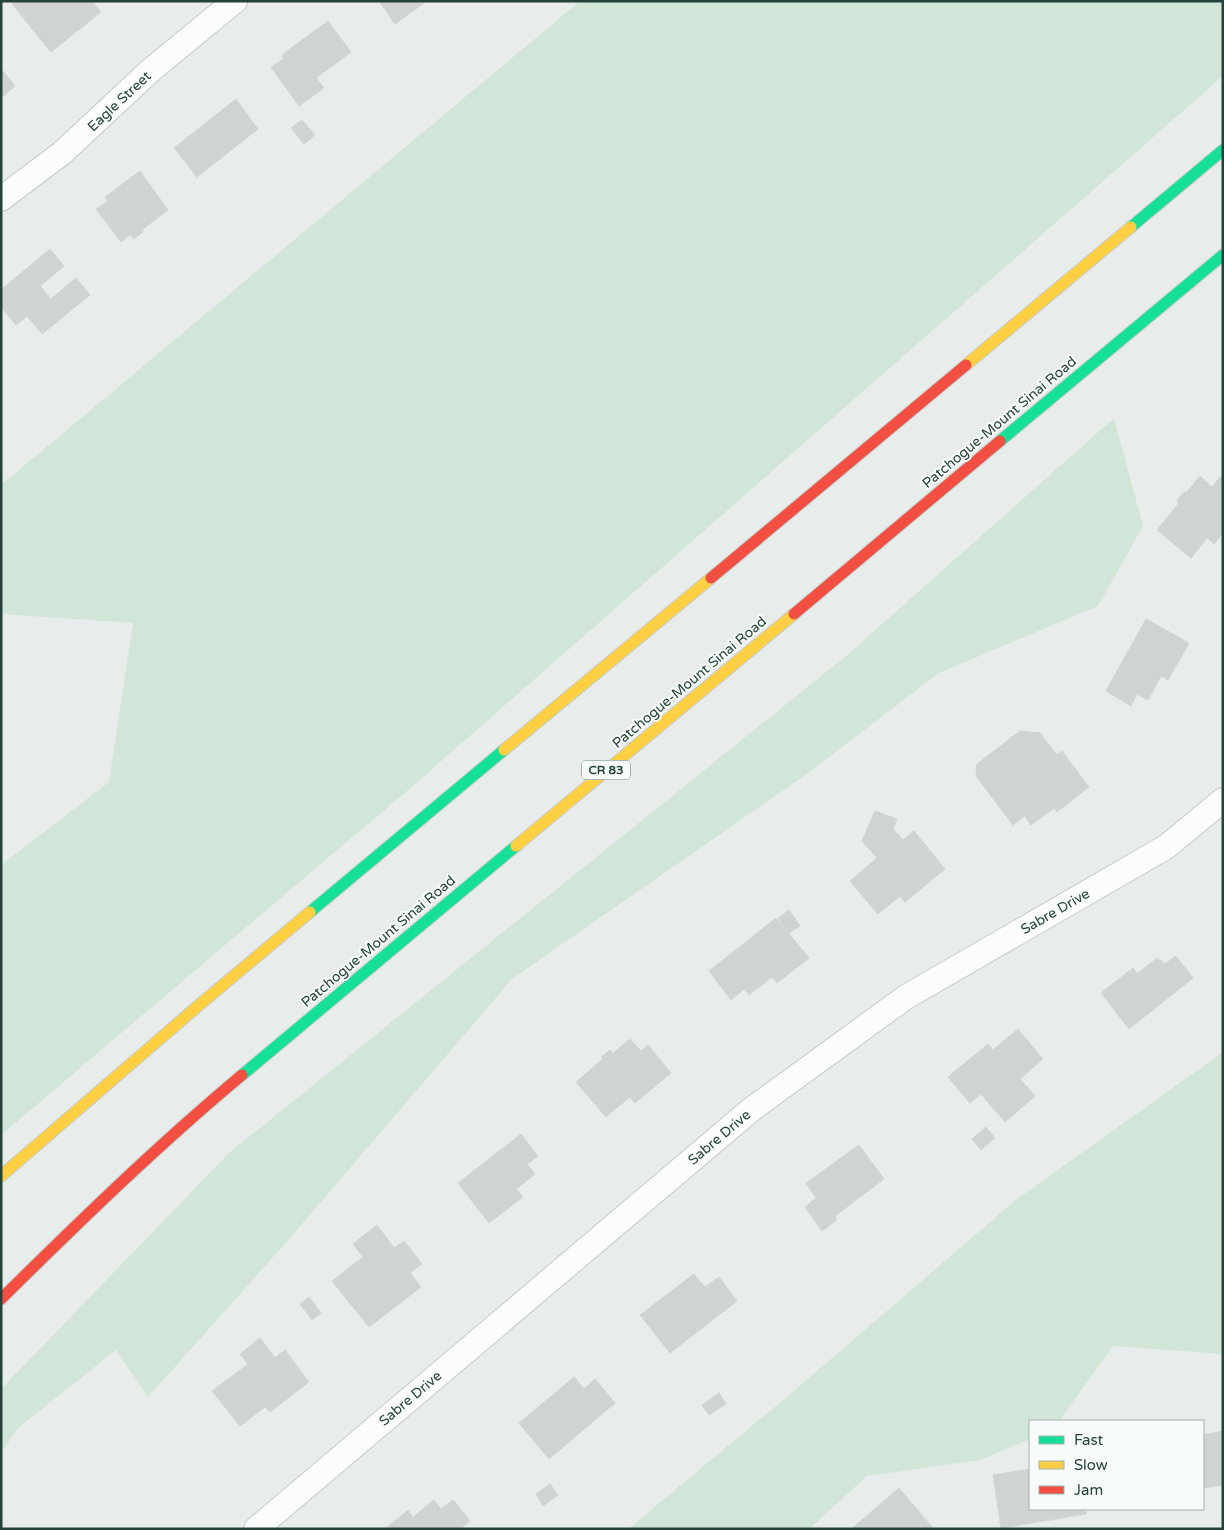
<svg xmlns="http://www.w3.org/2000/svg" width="1224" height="1530" font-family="'Varela Round',sans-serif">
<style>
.green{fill:#d1e6d8}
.building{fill:#cfd4d2;stroke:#d1d6d4}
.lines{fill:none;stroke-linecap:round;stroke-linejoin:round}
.street-casing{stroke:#c5cac8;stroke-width:26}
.fast-casing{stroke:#c3ccc9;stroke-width:13}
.slow-casing{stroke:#c3ccc9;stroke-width:13}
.jam-casing{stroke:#c3ccc9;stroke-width:13}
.street{stroke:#fcfcfc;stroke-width:24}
.fast{stroke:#16e098;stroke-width:11}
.slow{stroke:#ffcf43;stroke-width:11}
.jam{stroke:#f24e42;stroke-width:11}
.labels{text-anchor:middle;stroke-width:4;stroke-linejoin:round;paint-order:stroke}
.shield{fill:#f7fbf9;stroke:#637a73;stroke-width:1}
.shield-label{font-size:12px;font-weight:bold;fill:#24423a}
.street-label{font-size:14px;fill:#24423a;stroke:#f7fbf9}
</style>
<rect width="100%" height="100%" fill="#e8edeb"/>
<path class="green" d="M 580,1 L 1223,1 L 1223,76 L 414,785 L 1,1135 L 1,865 L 109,782 L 133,623 L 1,614 L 1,485 Z
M 1114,418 L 1143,526 L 1098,606 L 939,673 L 804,776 L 512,979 L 283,1246 L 148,1397 L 116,1350 L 18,1428 L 1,1453 L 1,1389 L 230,1152 L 846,656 Z
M 1223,1052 L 1223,1354 L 1113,1346 L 1059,1421 L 1030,1421 L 1030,1439 L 980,1460 L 867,1476 L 809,1529 L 628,1529 L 783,1400 L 1017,1199 Z"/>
<path class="building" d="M 15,1 L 92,1 L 101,12 L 51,52 L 12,4 Z
M 379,1 L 427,1 L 395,24 Z
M 328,21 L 351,52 L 316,78 L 324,88 L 299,106 L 271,67 L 283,59 L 283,54 Z
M 1,69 L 15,86 L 1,98 Z
M 236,99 L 258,129 L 197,177 L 174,148 Z
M 302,120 L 315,135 L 304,144 L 291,128 Z
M 140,171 L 168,210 L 143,229 L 143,232 L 134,239 L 130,235 L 121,242 L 96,209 L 108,201 L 105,197 Z
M 50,249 L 64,266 L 40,286 L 51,299 L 76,278 L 90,295 L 42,334 L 27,316 L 16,325 L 1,307 L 1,290 Z
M 1200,476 L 1212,487 L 1220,477 L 1223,479 L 1223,533 L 1214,544 L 1207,538 L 1191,558 L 1157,530 L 1179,503 L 1177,500 L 1184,492 L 1186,493 Z
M 1146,619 L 1189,643 L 1168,680 L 1161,676 L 1148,700 L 1137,694 L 1131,706 L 1106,691 Z
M 1020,731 L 1040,733 L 1057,755 L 1062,751 L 1089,787 L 1057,812 L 1054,808 L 1031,825 L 1025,816 L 1013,825 L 976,776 L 977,764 Z
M 875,811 L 897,819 L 893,829 L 903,840 L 914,831 L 945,869 L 905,902 L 900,896 L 878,914 L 850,881 L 877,858 L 862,841 Z
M 789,910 L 800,926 L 789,933 L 778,918 Z
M 776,918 L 809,958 L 777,983 L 772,977 L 749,995 L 744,989 L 731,1000 L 709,971 Z
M 1176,956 L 1193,978 L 1129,1029 L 1101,993 L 1133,968 L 1137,974 L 1157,958 L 1165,964 Z
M 1018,1029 L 1043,1059 L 1020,1079 L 1035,1096 L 1005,1122 L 981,1094 L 970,1103 L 948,1077 L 988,1044 L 993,1050 Z
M 630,1039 L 641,1051 L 648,1045 L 671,1073 L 635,1103 L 630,1097 L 606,1117 L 576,1082 L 603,1059 L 601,1057 L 610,1050 L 613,1053 Z
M 986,1127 L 995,1138 L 981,1150 L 972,1139 Z
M 521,1134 L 538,1156 L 527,1164 L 535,1174 L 516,1189 L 523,1197 L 489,1223 L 458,1183 Z
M 859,1145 L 884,1179 L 835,1216 L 837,1220 L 822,1231 L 805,1207 L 816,1198 L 806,1183 Z
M 377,1225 L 394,1248 L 404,1241 L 422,1264 L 410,1273 L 421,1287 L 369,1327 L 332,1281 L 363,1257 L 353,1244 Z
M 694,1274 L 705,1287 L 719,1277 L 737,1301 L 670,1353 L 640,1315 Z
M 309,1297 L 321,1313 L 312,1320 L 300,1304 Z
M 260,1338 L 275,1358 L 285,1350 L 309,1382 L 270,1412 L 265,1407 L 240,1426 L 212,1391 L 248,1364 L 240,1354 Z
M 574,1377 L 584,1389 L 595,1379 L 615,1403 L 549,1459 L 519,1423 Z
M 719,1393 L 726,1404 L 709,1415 L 702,1405 Z
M 1223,1431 L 1223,1485 L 1203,1488 L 1203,1435 Z
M 1030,1469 L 1030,1509 L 1087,1509 L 1086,1514 L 1001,1528 L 993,1475 Z
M 550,1484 L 558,1495 L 543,1506 L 536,1494 Z
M 899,1488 L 933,1528 L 851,1529 Z
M 434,1500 L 441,1509 L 453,1500 L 470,1521 L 460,1529 L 385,1529 L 408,1510 L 413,1517 Z"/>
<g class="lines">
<g class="street-casing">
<path id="street" d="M 1,199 L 62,153 L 151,70 L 235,1
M 256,1529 L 752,1109 L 906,997 L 1166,847 L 1223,800"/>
</g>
<g class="fast-casing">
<path id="fast" d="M 1131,227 L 1223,150
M 1000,441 L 1223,255
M 310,912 L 504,750
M 242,1075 L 516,846"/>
</g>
<g class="slow-casing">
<path id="slow" d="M 966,365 L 1131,227
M 504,750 L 711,578
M 516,846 L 794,614
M 1,1176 L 198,1006 L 310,912"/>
</g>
<g class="jam-casing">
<path id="jam" d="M 711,578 L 966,365
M 794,614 L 1000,441
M 1,1299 C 79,1222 157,1146 242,1075"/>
</g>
<use href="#street" class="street"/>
<use href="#fast" class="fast"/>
<use href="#slow" class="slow"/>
<use href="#jam" class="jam"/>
</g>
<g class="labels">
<rect class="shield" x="582" y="760.5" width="48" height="19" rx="4"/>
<g class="shield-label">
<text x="606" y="774">CR 83</text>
</g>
<g class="street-label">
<text transform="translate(119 101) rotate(-43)" y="5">Eagle Street</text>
<text transform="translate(999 422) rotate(-40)" y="5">Patchogue-Mount Sinai Road</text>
<text transform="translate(689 682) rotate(-40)" y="5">Patchogue-Mount Sinai Road</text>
<text transform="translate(1055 911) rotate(-30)" y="5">Sabre Drive</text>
<text transform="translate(378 941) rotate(-40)" y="5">Patchogue-Mount Sinai Road</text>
<text transform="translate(719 1137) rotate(-40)" y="5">Sabre Drive</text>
<text transform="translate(410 1398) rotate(-40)" y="5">Sabre Drive</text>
</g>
</g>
<rect width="1224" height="1530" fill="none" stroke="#24423a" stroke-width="5"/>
<rect x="1029" y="1420" width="175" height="90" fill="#f7fbf9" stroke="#a3b1ad"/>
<rect x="1039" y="1436" width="25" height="8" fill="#16e098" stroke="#a3b1ad"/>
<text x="1074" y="1445" font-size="15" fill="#24423a">Fast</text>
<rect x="1039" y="1461" width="25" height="8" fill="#ffcf43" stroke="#a3b1ad"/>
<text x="1074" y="1470" font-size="15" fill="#24423a">Slow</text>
<rect x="1039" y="1486" width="25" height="8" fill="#f24e42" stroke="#a3b1ad"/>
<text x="1074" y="1495" font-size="15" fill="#24423a">Jam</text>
</svg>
